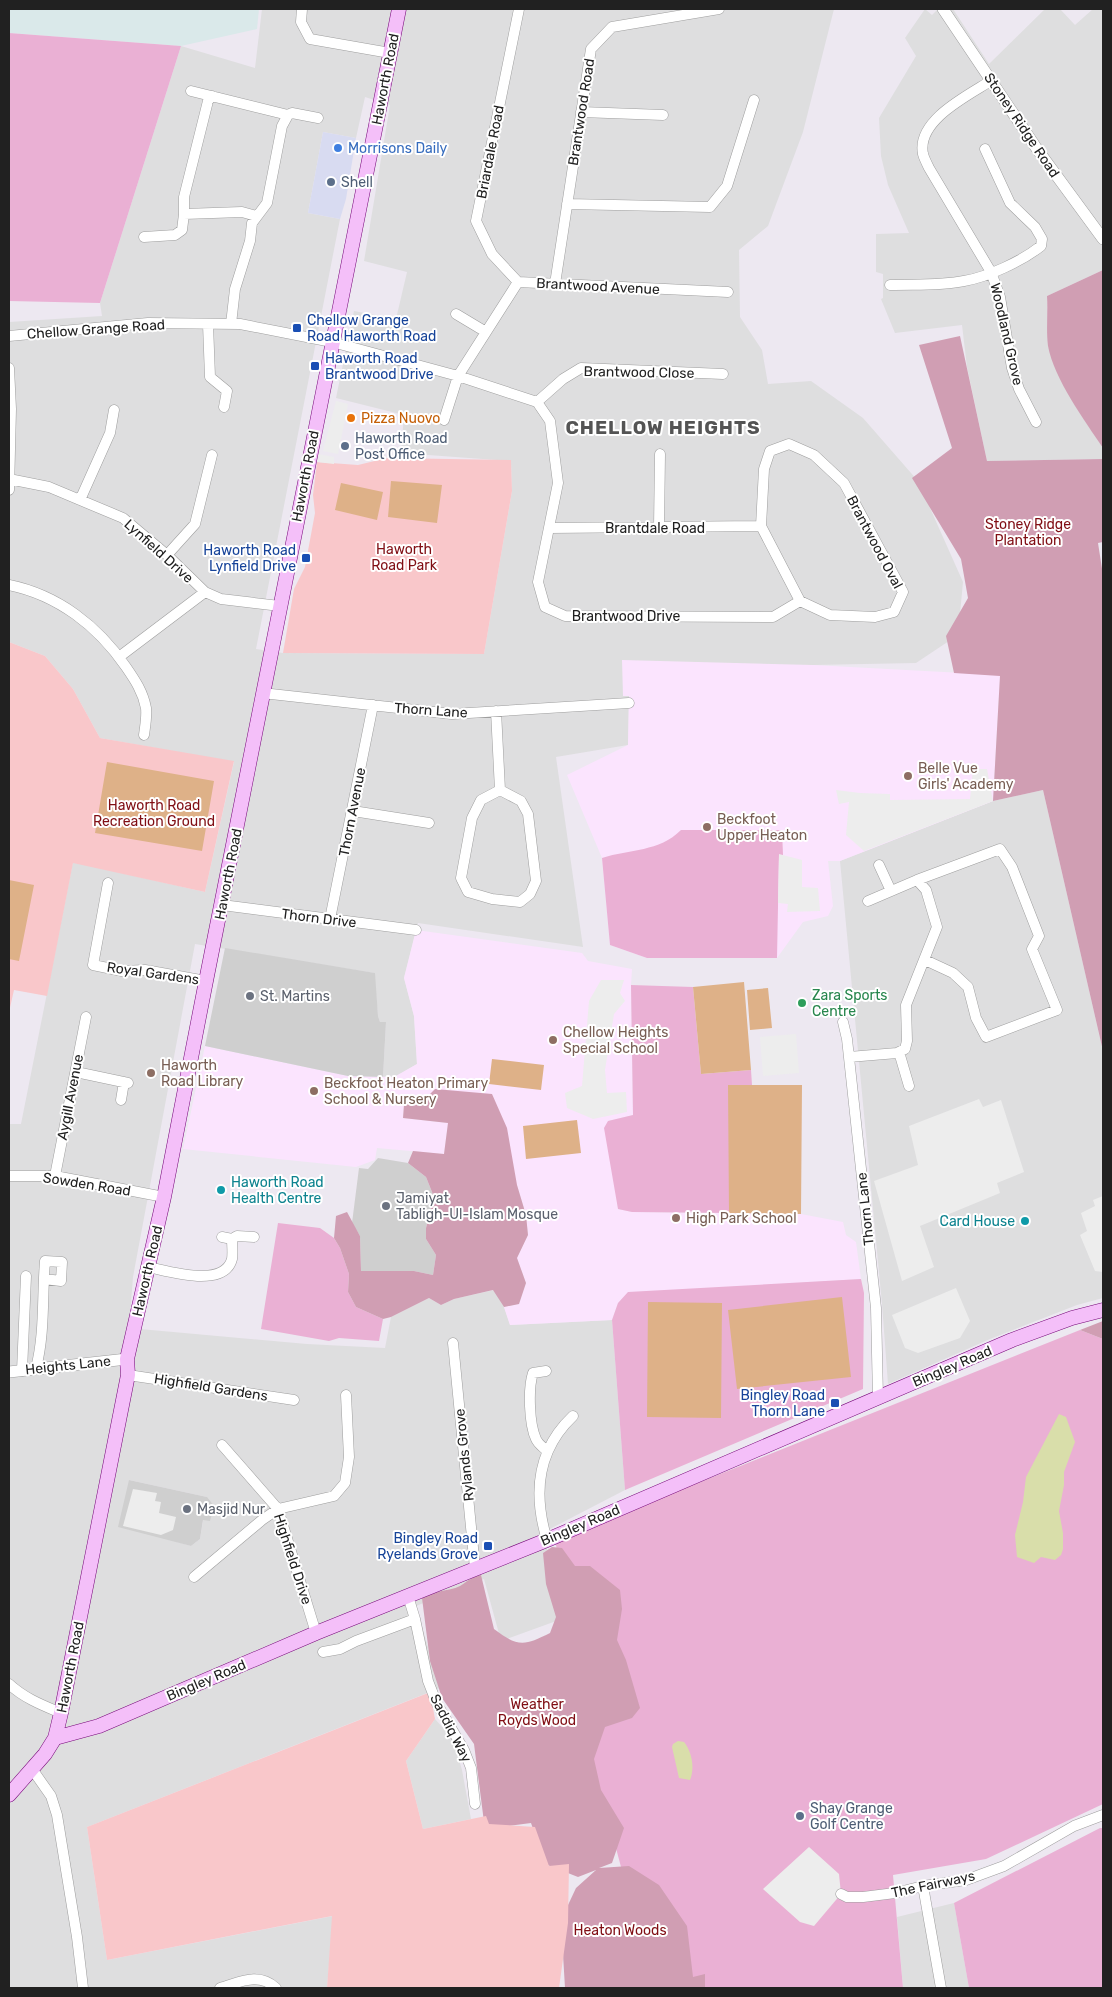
<svg xmlns="http://www.w3.org/2000/svg" width="1112" height="1997" font-family="Rubik,sans-serif">
<style>
.residential{fill:#dededf;fill-rule:evenodd}
.commercial{fill:#d8dbf1}
.industrial{fill:#dae9ea}
.education{fill:#fbe4fe}
.religious{fill:#cfcfcf}
.grass{fill:#eab0d4}
.forest{fill:#d09eb3}
.park{fill:#f9c7ca}
.pitch{fill:#deb188}
.parking{fill:#ededed}
.water{fill:#d9deaa}
.lines{fill:none;stroke-linecap:round;stroke-linejoin:round}
.minor-casing{stroke:#9e9e9e;stroke-width:11}
.tertiary-casing{stroke:#9e9e9e;stroke-width:12}
.secondary-casing{stroke:#760779;stroke-width:15}
.minor{stroke:#fff;stroke-width:10}
.tertiary{stroke:#fff;stroke-width:11}
.secondary{stroke:#f4bff9;stroke-width:14}
.shop-dot{fill:#3f7fe0;stroke:#fff;stroke-width:2}
.service-dot{fill:#5c6f8a;stroke:#fff;stroke-width:2}
.transit-dot{fill:#1a4fb4;stroke:#fff;stroke-width:2}
.food-dot{fill:#e8710a;stroke:#fff;stroke-width:2}
.education-dot{fill:#8d6e63;stroke:#fff;stroke-width:2}
.worship-dot{fill:#6b7280;stroke:#fff;stroke-width:2}
.leisure-dot{fill:#2e9e5b;stroke:#fff;stroke-width:2}
.culture-dot{fill:#0f9aa8;stroke:#fff;stroke-width:2}
.labels{text-anchor:middle;stroke-width:4;stroke-linejoin:round;paint-order:stroke}
.street-label{font-size:14px;fill:#212121;stroke:#fff}
.shop-label{font-size:14px;fill:#366cbe;stroke:#fff;text-anchor:start}
.service-label{font-size:14px;fill:#4e5e75;stroke:#fff;text-anchor:start}
.transit-label{font-size:14px;fill:#164399;stroke:#fff;text-anchor:end}
.food-label{font-size:14px;fill:#c56008;stroke:#fff;text-anchor:start}
.park-label{font-size:14px;fill:#800e14;stroke:#fff}
.education-label{font-size:14px;fill:#785e54;stroke:#fff;text-anchor:start}
.leisure-label{font-size:14px;fill:#27864d;stroke:#fff;text-anchor:start}
.worship-label{font-size:14px;fill:#5b616d;stroke:#fff;text-anchor:start}
.culture-label{font-size:14px;fill:#0d838f;stroke:#fff;text-anchor:start}
.district-label{font-size:19px;font-weight:bold;letter-spacing:1px;fill:#545454;stroke:#fff}
</style>
<rect width="100%" height="100%" fill="#ede8f1"/>
<path class="residential" d="M 262,9 L 834,9 L 803,132 L 768,226 L 739,250 L 740,317 L 762,350 L 768,384 L 811,381 L 863,418 L 918,481 L 963,582 L 958,635 L 916,663 L 813,665 L 623,696 L 629,696 L 628,745 L 556,757 L 583,947 L 418,923 L 404,978 L 414,1016 L 417,1064 L 395,1077 L 383,1077 L 386,1022 L 380,1022 L 378,1016 L 374,973 L 195,944 L 133,1277 L 129,1328 L 307,1344 L 385,1348 L 391,1317 L 429,1298 L 441,1305 L 454,1299 L 494,1290 L 504,1307 L 510,1325 L 612,1320 L 625,1490 L 544,1532 L 559,1620 L 501,1641 L 484,1579 L 416,1606 L 440,1688 L 87,1827 L 107,1960 L 333,1916 L 327,1988 L 9,1988 L 9,1124 L 21,1124 L 73,862 L 205,892 L 234,762 L 100,738 L 73,689 L 45,656 L 9,642 L 9,322 L 102,316 L 100,303 L 181,46 L 255,68 ZM 365,97 L 390,105 L 364,261 L 407,272 L 396,319 L 354,311 L 336,398 L 404,415 L 401,453 L 511,461 L 512,491 L 484,654 L 283,653 L 256,649 L 340,219 L 308,213 L 323,132 L 356,138 ZM 129,1480 L 207,1497 L 200,1539 L 191,1546 L 177,1542 Z
M 925,9 L 932,15 L 938,9 L 953,9 L 989,64 L 1045,9 L 1060,9 L 1075,25 L 1093,9 L 1103,9 L 1103,270 L 1047,296 L 1048,346 L 1076,407 L 1103,448 L 1103,459 L 987,461 L 967,367 L 962,325 L 895,333 L 881,299 L 883,298 L 883,274 L 876,272 L 876,234 L 909,233 L 888,185 L 881,156 L 879,118 L 916,56 L 905,38 Z
M 1043,790 L 1103,1051 L 1103,1298 L 1077,1305 L 990,1339 L 888,1384 L 882,1304 L 840,861 L 993,801 Z
M 435,1719 L 453,1739 L 462,1770 L 471,1819 L 423,1829 L 406,1761 Z
M 954,1903 L 969,1988 L 903,1988 L 897,1917 Z"/>
<path class="commercial" d="M 323,132 L 356,138 L 346,199 L 340,219 L 308,213 Z"/>
<path class="industrial" d="M 9,9 L 259,9 L 257,29 L 181,46 L 9,33 Z"/>
<path class="education" d="M 622,660 L 813,665 L 1000,675 L 993,801 L 840,861 L 828,861 L 833,906 L 828,916 L 803,922 L 777,958 L 647,958 L 610,945 L 602,858 L 567,775 L 628,745 L 629,696 L 623,696 Z
M 416,930 L 582,953 L 588,961 L 632,969 L 631,985 L 633,1115 L 608,1121 L 618,1209 L 632,1212 L 801,1214 L 843,1222 L 846,1235 L 856,1242 L 861,1279 L 700,1289 L 618,1303 L 612,1320 L 510,1325 L 504,1307 L 519,1304 L 526,1283 L 517,1258 L 528,1235 L 526,1215 L 517,1185 L 425,1099 L 404,1105 L 403,1118 L 448,1123 L 444,1154 L 377,1148 L 375,1160 L 356,1167 L 183,1149 L 205,1046 L 348,1076 L 394,1077 L 417,1064 L 414,1016 L 404,978 Z"/>
<path class="religious" d="M 225,948 L 375,973 L 378,1016 L 380,1022 L 386,1022 L 383,1077 L 348,1076 L 205,1046 Z
M 378,1158 L 408,1163 L 426,1177 L 434,1197 L 426,1228 L 426,1239 L 436,1255 L 433,1275 L 414,1271 L 361,1271 L 360,1236 L 352,1223 L 359,1168 L 368,1169 Z
M 129,1480 L 207,1497 L 214,1506 L 210,1521 L 203,1520 L 200,1539 L 191,1546 L 118,1527 Z"/>
<path class="grass" d="M 9,33 L 181,46 L 100,303 L 9,301 Z
M 681,830 L 782,830 L 783,855 L 779,855 L 777,958 L 647,958 L 610,945 L 602,858 C 630,849 659,852 681,830 Z
M 631,985 L 693,987 L 701,1074 L 751,1070 L 752,1085 L 729,1085 L 729,1213 L 632,1212 L 618,1209 L 604,1128 L 608,1121 L 633,1115 Z
M 278,1223 L 320,1228 L 334,1238 L 340,1248 L 349,1274 L 348,1292 L 356,1307 L 383,1319 L 379,1341 L 339,1338 L 329,1341 L 261,1329 Z
M 861,1279 L 864,1293 L 863,1389 L 625,1490 L 612,1320 L 618,1303 L 628,1292 Z
M 1080,1330 L 1103,1339 L 1103,1804 L 986,1859 L 893,1875 L 903,1988 L 679,1988 L 640,1938 L 613,1837 L 588,1759 L 594,1742 L 555,1540 Z
M 1100,1828 L 1103,1828 L 1103,1988 L 969,1988 L 954,1903 Z"/>
<path class="forest" d="M 1103,270 L 1103,448 C 1085,421 1054,379 1048,346 C 1046,330 1048,312 1047,296 Z
M 960,336 L 987,461 L 1103,459 L 1103,542 L 1098,543 L 1103,575 L 1103,1051 L 1043,790 L 993,801 L 1000,676 L 954,673 L 946,636 L 968,598 L 961,559 L 912,478 L 952,448 L 919,345 Z
M 435,1089 L 492,1094 L 507,1128 L 517,1185 L 526,1215 L 528,1235 L 517,1258 L 526,1283 L 519,1304 L 504,1307 L 493,1290 L 454,1299 L 441,1305 L 429,1298 L 391,1317 L 383,1319 L 356,1307 L 348,1292 L 349,1274 L 340,1248 L 334,1238 L 336,1216 L 347,1212 L 360,1236 L 361,1271 L 414,1271 L 433,1275 L 436,1255 L 426,1239 L 426,1228 L 434,1197 L 426,1177 L 408,1163 L 413,1151 L 444,1154 L 448,1123 L 403,1118 L 404,1105 L 425,1099 Z
M 1103,1321 L 1103,1339 L 1080,1330 Z
M 552,1547 L 562,1548 L 575,1566 L 590,1566 L 620,1590 L 622,1609 L 617,1640 L 626,1660 L 640,1708 L 632,1718 L 605,1727 L 594,1759 L 601,1790 L 624,1828 L 612,1863 L 599,1868 L 629,1866 L 659,1885 L 687,1926 L 693,1977 L 705,1974 L 705,1988 L 565,1988 L 561,1920 L 576,1888 L 596,1870 L 578,1877 L 545,1864 L 531,1823 L 493,1828 L 484,1822 L 474,1744 L 442,1698 L 430,1661 L 422,1598 C 432,1590 448,1592 460,1586 C 468,1581 471,1577 481,1575 L 494,1629 C 518,1647 524,1646 550,1633 L 556,1617 L 546,1584 L 543,1553 Z"/>
<path class="park" d="M 387,458 L 511,460 L 512,491 L 484,654 L 283,653 L 294,589 L 305,567 L 315,513 L 313,495 L 317,462 L 358,465 Z
M 9,642 L 45,656 L 73,689 L 100,738 L 234,761 L 205,892 L 73,863 L 47,996 L 14,990 L 9,1012 Z
M 428,1693 L 432,1703 L 435,1719 L 406,1761 L 423,1829 L 486,1816 L 489,1824 L 535,1827 L 549,1866 L 569,1864 L 568,1923 L 559,1988 L 327,1988 L 332,1916 L 107,1960 L 87,1827 Z"/>
<path class="pitch" d="M 391,481 L 442,485 L 437,523 L 388,517 Z
M 341,483 L 383,492 L 377,520 L 335,510 Z
M 107,762 L 214,781 L 202,851 L 95,833 Z
M 9,880 L 34,885 L 19,961 L 9,959 Z
M 744,982 L 751,1070 L 701,1074 L 693,987 Z
M 768,988 L 772,1028 L 750,1030 L 747,990 Z
M 492,1059 L 544,1065 L 541,1090 L 489,1084 Z
M 728,1085 L 802,1085 L 801,1214 L 729,1213 Z
M 577,1120 L 581,1153 L 526,1159 L 523,1126 Z
M 842,1297 L 851,1377 L 737,1389 L 728,1310 Z
M 648,1302 L 722,1303 L 721,1418 L 647,1417 Z"/>
<path class="parking" d="M 336,401 L 348,404 L 338,454 L 323,451 Z
M 318,454 L 334,457 L 334,464 L 317,462 Z
M 973,769 L 987,769 L 993,801 L 864,851 L 846,835 L 849,802 L 839,804 L 836,790 L 860,793 L 890,794 L 890,800 L 970,799 Z
M 779,854 L 802,860 L 802,887 L 818,888 L 820,911 L 787,912 L 788,904 L 778,903 Z
M 601,980 L 624,980 L 620,993 L 625,1001 L 614,1014 L 605,1070 L 607,1093 L 626,1092 L 627,1112 L 593,1119 L 567,1108 L 565,1093 L 582,1086 L 589,1001 Z
M 796,1034 L 799,1073 L 763,1076 L 760,1037 Z
M 979,1099 L 983,1107 L 1001,1100 L 1024,1172 L 997,1183 L 1000,1193 L 920,1226 L 934,1267 L 902,1281 L 874,1181 L 918,1165 L 909,1126 Z
M 1103,1196 L 1103,1272 L 1095,1271 L 1080,1235 L 1087,1231 L 1081,1213 L 1095,1206 L 1093,1200 Z
M 956,1288 L 970,1321 L 960,1338 L 918,1353 L 905,1348 L 892,1315 Z
M 133,1489 L 157,1493 L 155,1501 L 161,1502 L 159,1513 L 176,1517 L 173,1530 L 161,1535 L 123,1526 Z
M 809,1847 L 839,1874 L 841,1894 L 814,1926 L 800,1922 L 763,1889 Z"/>
<path class="water" d="M 1059,1414 L 1066,1417 L 1075,1442 L 1064,1472 L 1064,1485 L 1059,1511 L 1063,1533 L 1063,1549 L 1061,1555 L 1055,1560 L 1041,1557 L 1034,1563 L 1017,1557 L 1015,1535 L 1023,1502 L 1026,1477 Z
M 678,1741 L 684,1742 C 692,1752 695,1768 690,1780 L 679,1778 L 672,1747 L 673,1744 Z"/>
<g class="lines">
<g class="minor-casing">
<path id="minor" d="M 302,9 L 301,22 L 310,39 L 390,53
M 992,80 C 969,95 916,120 923,154 C 924,158 927,164 929,168 L 991,272 L 1000,297 L 1012,368 L 1019,389 L 1036,422
M 191,91 L 288,115 L 282,126 L 267,203 L 252,223 L 250,241 L 235,289 L 231,324
M 212,96 L 208,101 L 184,197 L 184,214 L 242,212 L 256,216
M 581,112 L 663,115
M 288,115 L 292,113 L 318,118
M 567,204 L 710,207 L 727,186 L 754,100
M 144,237 L 175,235 L 182,230 L 184,214
M 518,282 L 492,254 L 476,221 L 519,9
M 555,284 L 591,49 L 612,27 L 719,9
M 890,285 C 914,284 940,286 964,281 C 988,277 1022,261 1041,246 L 1042,239 L 1035,227 L 1010,203 L 985,149
M 456,314 L 486,332
M 208,324 L 210,377 L 227,391 L 224,407
M 9,336 L 148,323 L 240,324 L 332,342 L 458,376 L 537,402 L 550,421 L 558,483 L 538,582 L 545,607 L 565,616 L 773,617 L 800,601
M 9,368 L 11,409 L 9,490
M 537,402 L 563,379 L 581,368 L 723,374
M 444,420 L 458,376 L 518,282 L 728,292
M 789,444 L 814,455 L 844,483 L 903,592 L 894,612 L 875,617 L 830,615 L 800,601 L 761,526 L 764,469 L 770,451 Z
M 9,479 L 49,487 L 123,518 L 167,555 L 205,592 L 221,599 L 280,606
M 80,500 L 110,433 L 114,410
M 549,528 L 761,526
M 659,528 L 660,454
M 167,555 L 195,524 L 212,455
M 9,585 C 58,595 98,626 126,667 C 135,680 143,692 146,708 C 147,717 145,727 144,735
M 119,657 L 205,592
M 262,693 L 452,714 L 629,703
M 496,711 L 500,790 L 521,801 L 528,814 L 536,881 L 530,894 L 520,902 L 492,899 L 468,892 L 461,878 L 472,818 L 481,800 L 500,790
M 353,811 L 429,823
M 879,865 L 891,891
M 917,880 L 1000,849 L 1012,867 L 1039,936 L 1032,949 L 1057,1010 L 986,1037 L 976,1018 L 968,987 L 953,973 L 925,960
M 108,883 L 93,965 L 122,971 L 145,970 L 206,981
M 222,905 L 416,930
M 330,919 L 373,705
M 843,1022 L 847,1039 L 876,1308 L 878,1398
M 899,1052 L 909,1086
M 849,1057 L 897,1053 L 905,1049 L 907,1041 L 906,1005 L 937,927 L 926,890 L 917,880 L 868,901
M 76,1072 L 128,1083
M 121,1100 L 124,1082
M 9,1176 L 55,1176 L 164,1197
M 55,1176 L 86,1017
M 222,1237 L 232,1239
M 148,1267 C 168,1271 224,1289 232,1259 C 233,1253 232,1245 232,1239 L 237,1236 L 254,1237
M 453,1343 L 475,1568
M 36,1368 C 45,1333 42,1297 45,1261 L 62,1262 L 61,1281 L 44,1279
M 22,1371 L 26,1276
M 546,1371 L 533,1373 C 528,1388 529,1424 536,1439 C 538,1444 543,1447 547,1451
M 128,1375 L 294,1400
M 222,1445 L 278,1509 L 316,1633
M 547,1540 C 533,1494 537,1450 573,1416
M 194,1577 L 262,1520 L 278,1509 L 334,1496 L 345,1483 L 349,1457 L 346,1395
M 408,1596 L 415,1619 L 428,1681 L 437,1704 L 464,1750 L 471,1768 L 475,1804
M 323,1652 L 340,1649 L 356,1641 L 415,1619
M 9,1684 C 24,1698 42,1705 61,1713
M 32,1769 L 51,1796 L 57,1815 L 77,1937 L 83,1988
M 923,1886 L 941,1988
M 841,1894 L 847,1897 L 863,1897 L 895,1893 L 923,1886 L 966,1880 L 1004,1866 L 1074,1826 L 1103,1815
M 220,1988 C 241,1982 258,1972 276,1988"/>
</g>
<g class="tertiary-casing">
<path id="tertiary" d="M 943,9 L 1037,149 L 1103,239
M 9,1372 L 127,1359"/>
</g>
<g class="secondary-casing">
<path id="secondary" d="M 55,1738 L 99,1726 L 316,1633 L 547,1540 L 1012,1340 L 1072,1318 L 1103,1310
M 9,1795 L 45,1754 L 55,1738 L 61,1713 L 128,1375 L 127,1359 L 164,1197 L 206,981 L 399,9"/>
</g>
<use href="#minor" class="minor"/>
<use href="#tertiary" class="tertiary"/>
<use href="#secondary" class="secondary"/>
</g>
<circle class="shop-dot" cx="338" cy="148" r="5"/>
<g class="service-dot">
<circle cx="331" cy="182" r="5"/>
<circle cx="345" cy="446" r="5"/>
<circle cx="800" cy="1816" r="5"/>
</g>
<g class="transit-dot">
<rect x="292" y="323" width="10" height="10" rx="2.5"/>
<rect x="310" y="361" width="10" height="10" rx="2.5"/>
<rect x="301" y="553" width="10" height="10" rx="2.5"/>
<rect x="830" y="1398" width="10" height="10" rx="2.5"/>
<rect x="483" y="1541" width="10" height="10" rx="2.5"/>
</g>
<circle class="food-dot" cx="351" cy="418" r="5"/>
<g class="education-dot">
<circle cx="908" cy="776" r="5"/>
<circle cx="707" cy="827" r="5"/>
<circle cx="553" cy="1040" r="5"/>
<circle cx="151" cy="1073" r="5"/>
<circle cx="314" cy="1091" r="5"/>
<circle cx="676" cy="1218" r="5"/>
</g>
<g class="worship-dot">
<circle cx="250" cy="996" r="5"/>
<circle cx="386" cy="1206" r="5"/>
<circle cx="187" cy="1509" r="5"/>
</g>
<circle class="leisure-dot" cx="802" cy="1003" r="5"/>
<g class="culture-dot">
<circle cx="221" cy="1190" r="5"/>
<circle cx="1025" cy="1221" r="5"/>
</g>
<g class="labels">
<g class="street-label">
<text transform="translate(385 79) rotate(-79)" y="5">Haworth Road</text>
<text transform="translate(581 112) rotate(-81)" y="5">Brantwood Road</text>
<text transform="translate(1022 125) rotate(56)" y="5">Stoney Ridge Road</text>
<text transform="translate(490 152) rotate(-79)" y="5">Briardale Road</text>
<text transform="translate(598 286) rotate(3)" y="5">Brantwood Avenue</text>
<text transform="translate(96 329) rotate(-4)" y="5">Chellow Grange Road</text>
<text transform="translate(1007 334) rotate(77)" y="5">Woodland Grove</text>
<text transform="translate(639 372) rotate(1)" y="5">Brantwood Close</text>
<text transform="translate(305 476) rotate(-79)" y="5">Haworth Road</text>
<text x="655" y="533">Brantdale Road</text>
<text transform="translate(875 542) rotate(62)" y="5">Brantwood Oval</text>
<text transform="translate(159 551) rotate(42)" y="5">Lynfield Drive</text>
<text x="626" y="621">Brantwood Drive</text>
<text transform="translate(431 710) rotate(4)" y="5">Thorn Lane</text>
<text transform="translate(352 812) rotate(-79)" y="5">Thorn Avenue</text>
<text transform="translate(228 874) rotate(-79)" y="5">Haworth Road</text>
<text transform="translate(319 918) rotate(7)" y="5">Thorn Drive</text>
<text transform="translate(153 973) rotate(8)" y="5">Royal Gardens</text>
<text transform="translate(70 1097) rotate(-79)" y="5">Aygill Avenue</text>
<text transform="translate(87 1184) rotate(9)" y="5">Sowden Road</text>
<text transform="translate(865 1209) rotate(-96)" y="5">Thorn Lane</text>
<text transform="translate(147 1271) rotate(-77)" y="5">Haworth Road</text>
<text transform="translate(68 1365) rotate(-6)" y="5">Heights Lane</text>
<text transform="translate(952 1366) rotate(-23)" y="5">Bingley Road</text>
<text transform="translate(211 1387) rotate(9)" y="5">Highfield Gardens</text>
<text transform="translate(464 1455) rotate(-96)" y="5">Rylands Grove</text>
<text transform="translate(580 1525) rotate(-23)" y="5">Bingley Road</text>
<text transform="translate(293 1559) rotate(72)" y="5">Highfield Drive</text>
<text transform="translate(70 1667) rotate(-79)" y="5">Haworth Road</text>
<text transform="translate(206 1680) rotate(-23)" y="5">Bingley Road</text>
<text transform="translate(451 1728) rotate(63)" y="5">Saddiq Way</text>
<text transform="translate(933 1884) rotate(-12)" y="5">The Fairways</text>
</g>
<g class="shop-label">
<text x="348" y="153">Morrisons Daily</text>
</g>
<g class="service-label">
<text x="341" y="187">Shell</text>
<text x="355" y="443">Haworth Road<tspan x="355" dy="16">Post Office</tspan></text>
<text x="810" y="1813">Shay Grange<tspan x="810" dy="16">Golf Centre</tspan></text>
</g>
<g class="transit-label">
<text x="307" y="325" text-anchor="start">Chellow Grange<tspan x="307" dy="16">Road Haworth Road</tspan></text>
<text x="325" y="363" text-anchor="start">Haworth Road<tspan x="325" dy="16">Brantwood Drive</tspan></text>
<text x="296" y="555">Haworth Road<tspan x="296" dy="16">Lynfield Drive</tspan></text>
<text x="825" y="1400">Bingley Road<tspan x="825" dy="16">Thorn Lane</tspan></text>
<text x="478" y="1543">Bingley Road<tspan x="478" dy="16">Ryelands Grove</tspan></text>
</g>
<g class="food-label">
<text x="361" y="423">Pizza Nuovo</text>
</g>
<g class="park-label">
<text x="1028" y="529">Stoney Ridge<tspan x="1028" dy="16">Plantation</tspan></text>
<text x="404" y="554">Haworth<tspan x="404" dy="16">Road Park</tspan></text>
<text x="154" y="810">Haworth Road<tspan x="154" dy="16">Recreation Ground</tspan></text>
<text x="537" y="1709">Weather<tspan x="537" dy="16">Royds Wood</tspan></text>
<text x="620" y="1935">Heaton Woods</text>
</g>
<g class="education-label">
<text x="918" y="773">Belle Vue<tspan x="918" dy="16">Girls' Academy</tspan></text>
<text x="717" y="824">Beckfoot<tspan x="717" dy="16">Upper Heaton</tspan></text>
<text x="563" y="1037">Chellow Heights<tspan x="563" dy="16">Special School</tspan></text>
<text x="161" y="1070">Haworth<tspan x="161" dy="16">Road Library</tspan></text>
<text x="324" y="1088">Beckfoot Heaton Primary<tspan x="324" dy="16">School &amp; Nursery</tspan></text>
<text x="686" y="1223">High Park School</text>
</g>
<g class="leisure-label">
<text x="812" y="1000">Zara Sports<tspan x="812" dy="16">Centre</tspan></text>
</g>
<g class="worship-label">
<text x="260" y="1001">St. Martins</text>
<text x="396" y="1203">Jamiyat<tspan x="396" dy="16">Tabligh-Ul-Islam Mosque</tspan></text>
<text x="197" y="1514">Masjid Nur</text>
</g>
<g class="culture-label">
<text x="231" y="1187">Haworth Road<tspan x="231" dy="16">Health Centre</tspan></text>
<text x="1015" y="1226" text-anchor="end">Card House</text>
</g>
<g class="district-label">
<text x="663" y="434">CHELLOW HEIGHTS</text>
</g>
</g>
<rect width="1112" height="1997" fill="none" stroke="#212121" stroke-width="20"/>
</svg>
